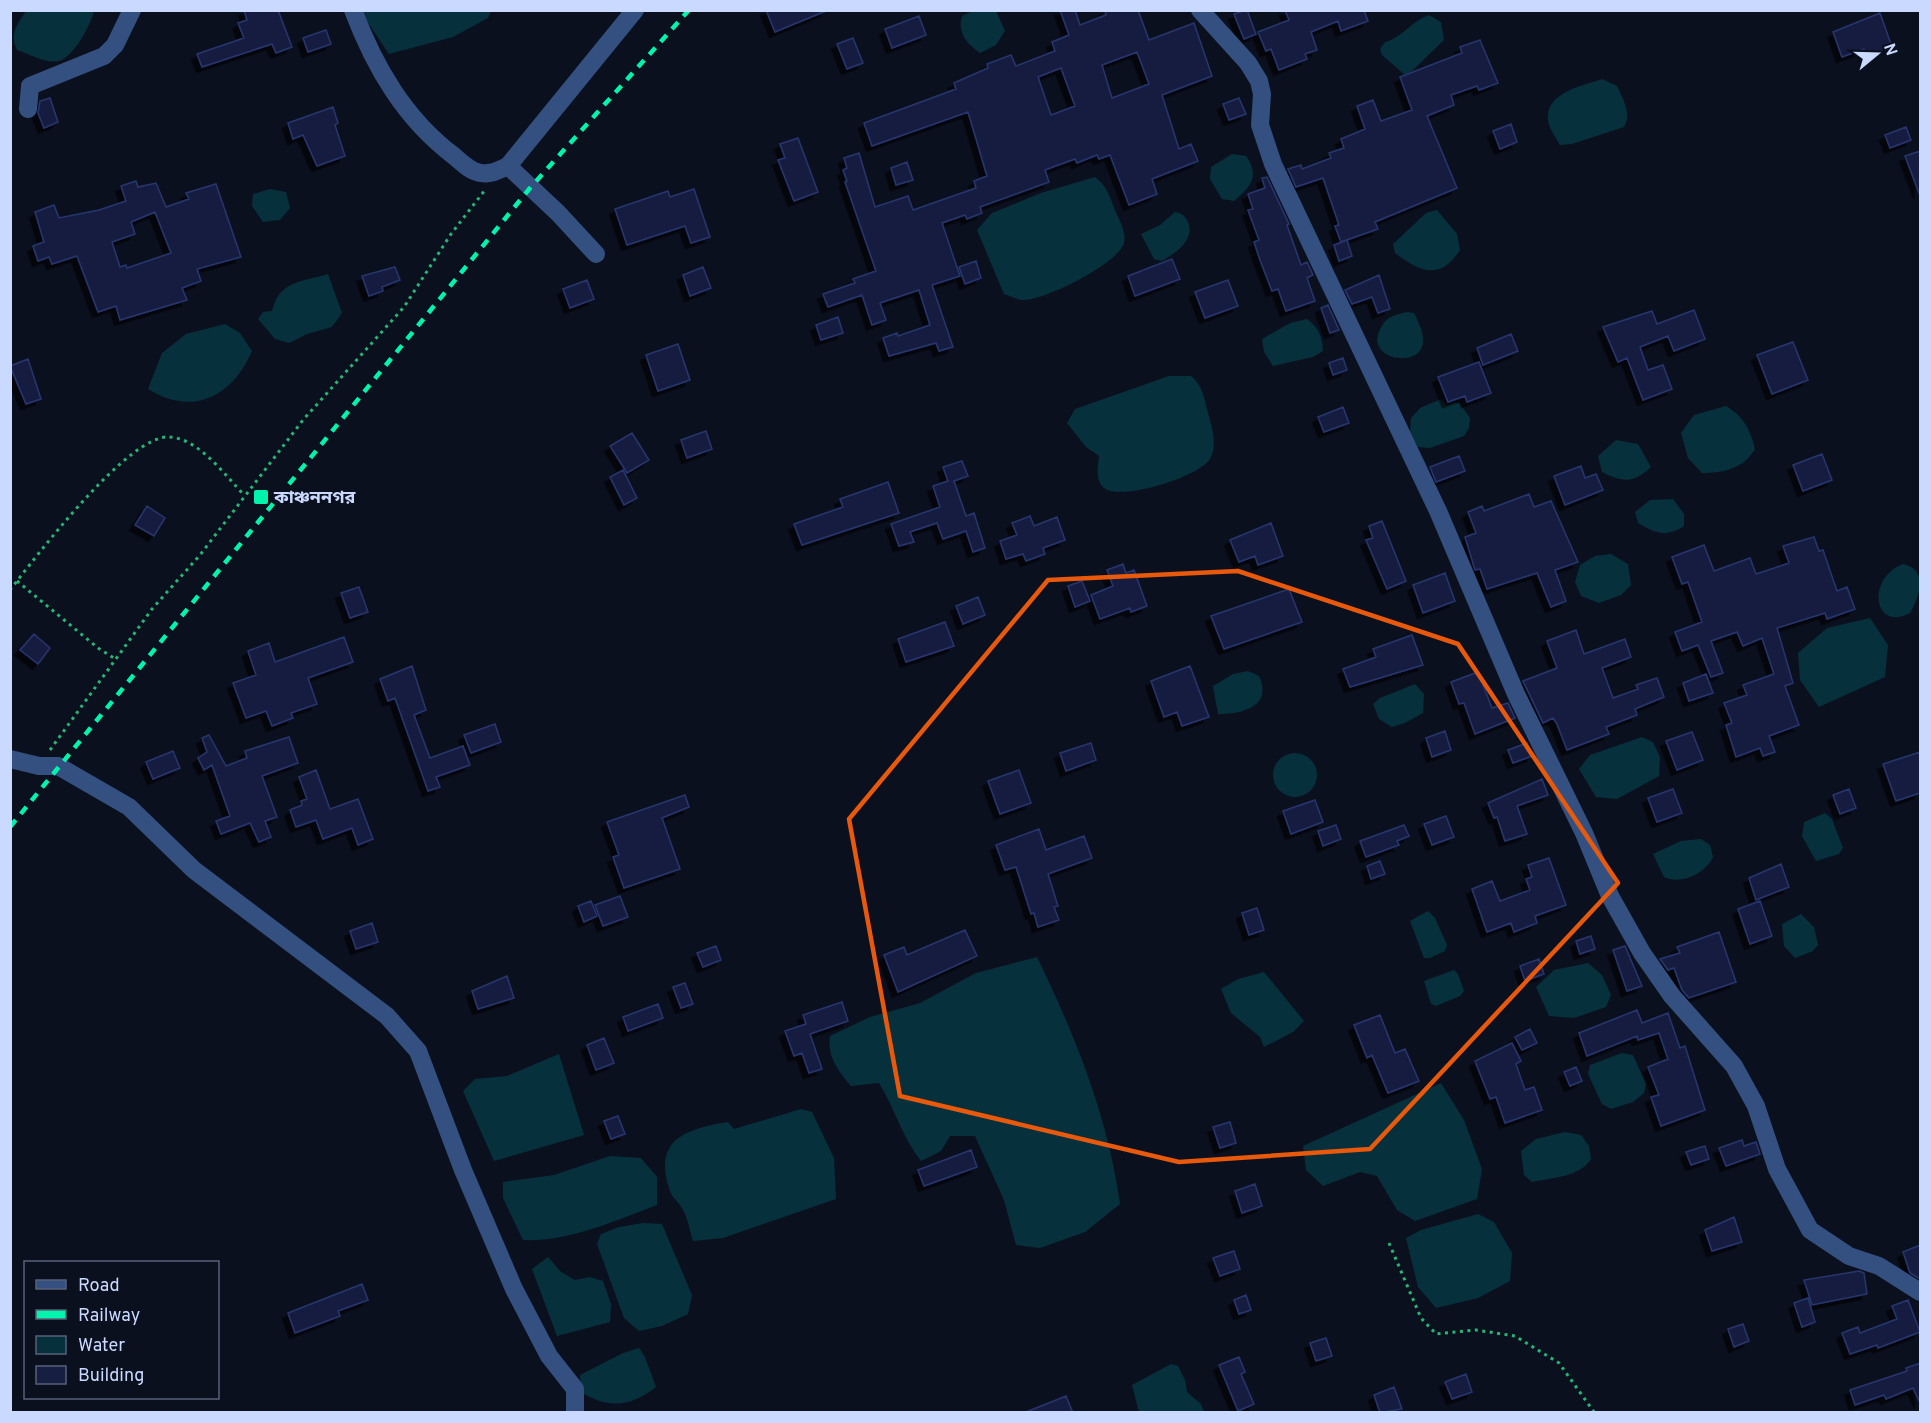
<svg xmlns="http://www.w3.org/2000/svg" width="1931" height="1423" font-family="Overpass,'Noto Sans Bengali',sans-serif">
<style>
.water{fill:#07303d}
.building{fill:#161f41;stroke:#27366e;stroke-width:1.5;fill-rule:evenodd;filter:url(#shadow)}
.lines{fill:none;stroke-linecap:round;stroke-linejoin:round}
.path{stroke:#27b574;stroke-width:3;stroke-dasharray:3 4.5;stroke-linecap:butt}
.minor{stroke:#345080;stroke-width:18}
.rail{stroke:#00f4ab;stroke-width:4.5;stroke-dasharray:9 8;stroke-linecap:butt}
.marked{fill:none;stroke:#e8590c;stroke-width:4.5;stroke-linejoin:round}
.poi-dot{fill:#00f4ab;stroke:#0b101f;stroke-width:2}
.labels{text-anchor:middle;stroke-width:6;stroke-linejoin:round;paint-order:stroke}
.poi-label{font-size:18px;font-weight:bold;fill:#c9d9ff;stroke:#0b101f;text-anchor:start}
</style>
<defs>
<filter id="shadow"><feDropShadow dx="-5.5" dy="5.5" stdDeviation="0" flood-color="#0009"/></filter>
</defs>
<rect width="100%" height="100%" fill="#0b101f"/>
<path class="water" d="M 26,11 L 26,10 L 94,11 C 91,24 74,57 59,61 C 46,64 29,54 17,50 C 9,34 17,25 26,11 Z
M 360,11 L 491,11 L 488,18 L 453,37 L 389,54 Z
M 973,11 L 996,11 L 1005,31 L 996,45 L 980,53 C 967,44 957,33 962,16 Z
M 1429,15 L 1441,22 L 1444,40 L 1412,71 L 1405,75 L 1382,55 L 1380,49 L 1385,42 C 1400,39 1412,21 1429,15 Z
M 1602,79 L 1617,86 C 1623,99 1632,114 1624,127 L 1572,144 L 1560,145 C 1556,138 1548,127 1548,119 C 1546,92 1583,86 1602,79 Z
M 1232,154 L 1246,156 C 1260,176 1251,187 1234,201 L 1222,199 L 1210,179 L 1211,167 Z
M 1095,177 C 1106,185 1110,196 1114,208 C 1118,218 1127,232 1124,243 C 1118,264 1044,301 1022,300 C 1016,299 1010,296 1004,294 L 977,230 L 992,213 L 1041,193 Z
M 270,189 L 286,192 L 290,208 L 280,220 L 263,222 L 252,206 L 253,194 Z
M 1437,210 L 1457,234 L 1460,250 C 1440,281 1420,272 1395,253 L 1393,244 L 1426,213 Z
M 1175,212 C 1181,213 1184,215 1187,220 C 1197,239 1176,253 1162,261 L 1154,259 L 1141,234 L 1160,225 Z
M 328,274 L 342,313 L 332,327 L 307,334 L 289,343 L 275,339 L 258,319 L 263,312 L 272,311 C 279,281 301,282 328,274 Z
M 1408,312 L 1414,313 C 1418,321 1423,331 1423,340 C 1424,369 1367,361 1379,332 C 1385,317 1393,315 1408,312 Z
M 1307,319 C 1319,328 1322,336 1323,351 L 1313,357 L 1273,366 L 1264,352 L 1262,339 L 1290,323 Z
M 225,324 L 240,333 L 252,351 C 232,397 193,417 148,389 L 162,353 L 186,334 Z
M 1169,376 L 1191,376 C 1203,386 1204,398 1208,413 C 1212,427 1217,444 1211,457 C 1204,476 1117,503 1103,487 C 1095,479 1098,465 1099,456 L 1086,447 L 1067,423 L 1075,409 Z
M 1441,399 L 1447,405 L 1459,402 L 1470,418 L 1469,428 L 1464,436 L 1430,448 L 1418,447 L 1410,434 L 1411,418 L 1420,408 Z
M 1726,406 C 1744,417 1750,429 1755,449 C 1743,469 1723,473 1702,473 L 1688,458 L 1681,433 L 1694,415 Z
M 1616,440 L 1638,444 L 1651,467 C 1633,484 1622,482 1602,472 L 1598,456 Z
M 1673,499 L 1684,514 L 1684,526 C 1666,538 1655,533 1638,523 L 1635,512 L 1650,500 Z
M 1611,554 L 1628,564 L 1631,585 L 1621,595 L 1599,603 L 1581,596 L 1575,582 L 1580,565 L 1595,556 Z
M 1903,564 C 1929,570 1920,595 1910,613 C 1872,633 1867,577 1903,564 Z
M 1870,618 L 1888,645 L 1885,677 L 1819,707 L 1800,680 L 1798,653 L 1827,628 Z
M 1248,671 L 1259,676 C 1273,706 1243,714 1218,714 L 1213,686 L 1233,674 Z
M 1415,684 L 1424,694 L 1423,713 L 1405,723 L 1392,727 L 1379,719 L 1373,704 L 1380,698 Z
M 1642,737 L 1653,742 L 1660,757 L 1659,776 L 1617,799 L 1596,797 L 1579,769 L 1590,755 Z
M1273 775a22 22 0 1 1 44 0a22 22 0 1 1-44 0Z
M 1825,813 L 1832,819 L 1843,848 L 1839,854 L 1816,861 L 1802,836 L 1804,822 Z
M 1701,839 L 1710,845 L 1713,857 C 1705,874 1681,885 1664,877 L 1653,854 L 1681,841 Z
M 1428,911 L 1435,918 L 1447,945 L 1445,951 L 1430,958 L 1424,958 L 1410,921 Z
M 1801,914 L 1814,927 L 1818,945 L 1813,951 L 1795,958 L 1784,946 L 1782,924 Z
M 1037,957 C 1075,1035 1108,1117 1120,1204 L 1085,1232 L 1040,1248 L 1016,1245 L 1004,1200 L 975,1136 L 950,1136 L 941,1151 L 921,1161 C 902,1137 895,1109 879,1083 L 851,1086 C 838,1071 827,1057 830,1036 L 870,1017 L 920,1003 L 976,973 Z
M 1588,963 L 1602,975 L 1611,995 L 1606,1007 L 1574,1018 L 1549,1016 L 1536,987 L 1554,970 Z
M 1454,970 L 1458,974 L 1464,991 L 1460,996 L 1436,1006 L 1431,1004 L 1424,981 Z
M 1264,972 L 1304,1021 L 1293,1032 L 1264,1047 L 1260,1037 L 1231,1013 L 1221,989 L 1238,979 Z
M 1622,1053 L 1633,1055 L 1646,1084 L 1644,1093 L 1633,1102 L 1611,1109 L 1602,1104 L 1588,1074 L 1590,1065 Z
M 559,1054 L 584,1135 L 494,1161 L 463,1091 L 475,1079 L 507,1076 Z
M 1441,1083 L 1464,1120 L 1482,1169 L 1477,1199 L 1415,1221 L 1397,1210 L 1377,1176 L 1360,1172 L 1323,1186 L 1306,1170 L 1303,1146 Z
M 801,1109 L 812,1112 L 834,1158 L 836,1199 L 723,1238 L 693,1241 C 690,1231 688,1219 683,1210 C 680,1203 672,1198 670,1191 C 652,1140 685,1129 728,1122 L 734,1129 Z
M 1565,1132 L 1581,1135 L 1589,1146 L 1591,1159 C 1580,1177 1551,1178 1532,1182 L 1524,1175 L 1521,1151 L 1536,1139 Z
M 610,1156 L 641,1158 L 657,1177 L 657,1205 C 614,1221 569,1242 523,1240 L 503,1198 L 503,1182 L 554,1175 Z
M 1478,1214 L 1494,1222 L 1512,1253 L 1510,1281 L 1478,1298 L 1436,1308 L 1418,1287 L 1406,1238 L 1421,1230 Z
M 643,1223 L 662,1224 L 692,1295 L 688,1314 L 662,1326 L 639,1331 L 624,1318 L 597,1244 L 601,1234 L 619,1227 Z
M 548,1257 L 561,1272 L 575,1280 L 590,1277 L 603,1281 L 611,1304 L 610,1322 L 557,1336 L 532,1269 Z
M 639,1348 L 645,1357 L 656,1387 C 631,1407 608,1409 581,1392 L 580,1375 L 623,1353 Z
M 1171,1364 L 1178,1366 L 1185,1380 L 1187,1392 L 1201,1404 L 1204,1412 L 1139,1412 L 1132,1385 Z"/>
<path class="building" d="M 244,10 L 278,10 L 292,47 L 276,53 L 272,44 L 202,67 L 197,54 L 244,38 L 238,23 L 247,20 Z
M 766,10 L 826,10 L 826,11 L 775,32 Z
M 1060,10 L 1075,10 L 1080,25 L 1106,15 L 1105,10 L 1138,10 L 1149,40 L 1194,23 L 1212,76 L 1162,95 L 1179,149 L 1191,144 L 1198,161 L 1152,179 L 1157,194 L 1129,205 L 1110,155 L 1099,159 L 1097,155 L 1077,163 L 1075,159 L 1045,170 L 1049,182 L 980,207 L 982,213 L 967,219 L 965,215 L 942,223 L 960,276 L 932,285 L 953,347 L 939,351 L 936,343 L 889,356 L 883,338 L 897,333 L 898,336 L 930,325 L 919,290 L 880,303 L 886,320 L 872,325 L 862,295 L 828,307 L 823,294 L 855,283 L 853,279 L 876,271 L 845,182 L 847,181 L 843,170 L 847,168 L 844,158 L 859,153 L 875,207 L 908,196 L 913,210 L 976,188 L 974,181 L 987,176 L 968,112 L 872,146 L 864,123 L 956,89 L 954,83 L 988,68 L 987,64 L 1011,55 L 1016,66 L 1055,51 L 1052,42 L 1069,35 ZM 1137,52 L 1149,84 L 1112,98 L 1102,65 ZM 1061,68 L 1075,106 L 1051,115 L 1038,77 Z
M 1247,10 L 1256,34 L 1244,39 L 1234,14 Z
M 1285,10 L 1364,10 L 1368,21 L 1341,31 L 1338,21 L 1311,32 L 1317,50 L 1305,54 L 1307,59 L 1279,70 L 1271,49 L 1266,51 L 1258,32 L 1289,20 Z
M 1880,13 L 1892,47 L 1866,57 L 1864,49 L 1842,57 L 1833,32 Z
M 919,16 L 926,35 L 892,48 L 885,29 Z
M 326,30 L 331,44 L 308,52 L 303,38 Z
M 853,38 L 863,63 L 847,69 L 837,44 Z
M 1480,40 L 1498,83 L 1479,90 L 1477,86 L 1451,95 L 1454,105 L 1427,116 L 1457,188 L 1375,222 L 1378,229 L 1341,242 L 1335,226 L 1339,225 L 1323,178 L 1296,187 L 1288,169 L 1301,165 L 1302,169 L 1331,158 L 1329,153 L 1344,148 L 1341,139 L 1365,129 L 1357,106 L 1373,100 L 1381,121 L 1412,110 L 1400,77 L 1462,53 L 1460,47 Z
M 50,98 L 58,122 L 44,128 L 38,113 L 40,101 Z
M 1239,98 L 1246,114 L 1229,120 L 1223,104 Z
M 333,107 L 338,123 L 335,125 L 345,156 L 317,166 L 303,135 L 293,139 L 288,123 Z
M 1511,124 L 1517,142 L 1500,149 L 1493,131 Z
M 1906,127 L 1911,140 L 1890,148 L 1885,135 Z
M 798,138 L 818,192 L 794,201 L 778,160 L 785,158 L 780,144 Z
M 1920,151 L 1920,193 L 1919,193 L 1905,156 Z
M 907,162 L 913,180 L 896,185 L 891,168 Z
M 1267,177 L 1289,224 L 1287,225 L 1301,265 L 1307,262 L 1313,275 L 1307,278 L 1315,301 L 1286,311 L 1278,289 L 1272,291 L 1260,260 L 1254,242 L 1259,240 L 1248,210 L 1253,209 L 1248,194 L 1265,188 L 1262,178 Z
M 136,181 L 138,187 L 156,183 L 166,207 L 189,199 L 186,193 L 216,184 L 241,257 L 197,269 L 201,281 L 182,288 L 187,300 L 120,320 L 116,306 L 98,312 L 77,256 L 52,264 L 49,257 L 38,261 L 33,246 L 44,242 L 35,212 L 54,205 L 59,218 L 99,210 L 126,201 L 121,186 ZM 155,212 L 171,253 L 127,268 L 126,265 L 120,267 L 112,242 L 135,234 L 131,222 Z
M 694,189 L 710,237 L 691,243 L 685,226 L 627,245 L 615,209 L 668,191 L 670,197 Z
M 1347,240 L 1352,256 L 1339,261 L 1334,245 Z
M 1172,259 L 1180,279 L 1135,296 L 1128,276 Z
M 976,261 L 981,278 L 965,284 L 959,267 Z
M 395,267 L 400,280 L 382,287 L 383,291 L 369,296 L 362,276 Z
M 703,267 L 711,288 L 690,296 L 683,275 Z
M 1379,275 L 1390,309 L 1378,313 L 1372,297 L 1352,304 L 1345,290 Z
M 587,280 L 594,299 L 570,308 L 563,289 Z
M 1228,280 L 1238,306 L 1205,318 L 1195,292 Z
M 1328,305 L 1339,330 L 1330,333 L 1321,308 Z
M 1694,310 L 1705,339 L 1674,351 L 1668,336 L 1640,347 L 1648,370 L 1663,365 L 1672,389 L 1643,400 L 1627,358 L 1618,362 L 1603,327 L 1652,311 L 1657,324 Z
M 838,317 L 843,333 L 821,340 L 816,325 Z
M 1511,334 L 1518,351 L 1483,365 L 1477,348 Z
M 1793,342 L 1808,380 L 1772,394 L 1757,355 Z
M 678,344 L 690,380 L 658,391 L 646,355 Z
M 1343,358 L 1347,370 L 1333,375 L 1329,363 Z
M 28,359 L 41,399 L 26,404 L 10,366 Z
M 1479,362 L 1491,393 L 1467,402 L 1465,396 L 1448,402 L 1438,377 Z
M 1343,407 L 1349,423 L 1324,432 L 1318,417 Z
M 706,431 L 712,449 L 687,458 L 681,440 Z
M 632,433 L 649,460 L 627,473 L 610,446 Z
M 1822,454 L 1832,480 L 1803,491 L 1793,465 Z
M 1459,456 L 1465,471 L 1436,482 L 1430,467 Z
M 962,461 L 968,476 L 954,481 L 966,516 L 974,513 L 985,548 L 973,552 L 966,531 L 943,539 L 937,523 L 910,532 L 914,542 L 899,546 L 891,524 L 940,507 L 933,486 L 948,481 L 943,467 Z
M 1581,466 L 1585,478 L 1596,474 L 1603,490 L 1565,505 L 1554,476 Z
M 623,470 L 637,498 L 624,505 L 610,477 Z
M 888,482 L 899,513 L 802,545 L 794,524 L 843,507 L 840,499 Z
M 1529,494 L 1534,507 L 1551,501 L 1578,562 L 1555,570 L 1566,601 L 1551,607 L 1537,573 L 1487,589 L 1480,569 L 1475,570 L 1465,537 L 1476,533 L 1468,512 L 1482,506 L 1484,511 Z
M 147,506 L 165,518 L 154,536 L 135,525 Z
M 1030,516 L 1034,526 L 1057,517 L 1065,540 L 1043,548 L 1045,554 L 1026,561 L 1023,554 L 1006,559 L 1000,541 L 1017,535 L 1012,523 Z
M 1382,521 L 1406,581 L 1387,589 L 1366,540 L 1373,538 L 1369,526 Z
M 1271,523 L 1283,556 L 1258,565 L 1255,556 L 1239,562 L 1230,540 Z
M 1814,537 L 1819,551 L 1823,550 L 1837,591 L 1847,587 L 1855,609 L 1827,619 L 1825,613 L 1777,628 L 1793,683 L 1785,686 L 1799,725 L 1769,736 L 1775,752 L 1763,756 L 1760,748 L 1736,757 L 1726,725 L 1732,723 L 1724,703 L 1747,695 L 1743,685 L 1774,674 L 1762,638 L 1743,646 L 1737,632 L 1711,641 L 1723,673 L 1711,677 L 1698,645 L 1682,651 L 1675,632 L 1702,622 L 1688,582 L 1682,584 L 1672,557 L 1704,545 L 1714,571 L 1750,558 L 1756,574 L 1789,563 L 1783,546 Z
M 1123,564 L 1126,573 L 1134,570 L 1147,606 L 1131,612 L 1130,608 L 1100,619 L 1091,595 L 1113,586 L 1107,570 Z
M 1445,573 L 1455,601 L 1423,613 L 1413,585 Z
M 1082,581 L 1090,601 L 1075,607 L 1068,586 Z
M 359,587 L 368,612 L 350,618 L 341,593 Z
M 1289,589 L 1302,622 L 1224,649 L 1211,616 Z
M 978,597 L 985,615 L 963,624 L 956,606 Z
M 945,622 L 954,646 L 906,662 L 898,639 Z
M 1576,630 L 1584,654 L 1625,639 L 1631,657 L 1602,668 L 1613,698 L 1638,689 L 1636,685 L 1657,678 L 1664,697 L 1635,709 L 1637,715 L 1606,727 L 1609,734 L 1567,750 L 1557,724 L 1553,718 L 1543,723 L 1523,681 L 1557,668 L 1547,641 Z
M 34,634 L 50,648 L 38,664 L 20,650 Z
M 1412,635 L 1423,665 L 1350,687 L 1343,669 L 1376,657 L 1373,649 Z
M 344,637 L 353,662 L 308,678 L 317,704 L 291,713 L 293,718 L 272,726 L 266,711 L 246,718 L 233,683 L 256,675 L 248,651 L 269,643 L 275,662 Z
M 412,666 L 426,710 L 414,715 L 430,758 L 463,746 L 470,765 L 436,777 L 440,787 L 428,791 L 395,698 L 388,701 L 380,679 Z
M 1190,666 L 1209,717 L 1182,726 L 1177,712 L 1164,717 L 1151,681 Z
M 1478,672 L 1492,708 L 1508,703 L 1515,718 L 1475,734 L 1464,703 L 1459,704 L 1451,682 Z
M 1706,674 L 1713,693 L 1689,701 L 1683,683 Z
M 495,724 L 501,742 L 471,753 L 464,735 Z
M 1445,731 L 1451,750 L 1432,757 L 1426,738 Z
M 1692,732 L 1703,760 L 1677,770 L 1666,741 Z
M 209,735 L 226,766 L 247,758 L 245,751 L 289,737 L 298,763 L 262,776 L 277,817 L 265,821 L 271,837 L 259,842 L 250,823 L 221,834 L 216,821 L 230,816 L 212,765 L 204,770 L 198,758 L 207,752 L 202,738 Z
M 1091,743 L 1096,760 L 1066,771 L 1060,753 Z
M 1527,743 L 1532,756 L 1513,763 L 1508,750 Z
M 173,751 L 180,768 L 153,779 L 146,762 Z
M 1920,752 L 1920,793 L 1896,801 L 1883,764 Z
M 316,770 L 330,809 L 358,799 L 373,839 L 358,845 L 352,828 L 323,839 L 316,820 L 296,827 L 290,810 L 302,805 L 301,801 L 307,799 L 299,777 Z
M 1019,770 L 1031,803 L 1000,814 L 988,781 Z
M 1542,779 L 1548,795 L 1517,806 L 1527,834 L 1505,841 L 1497,817 L 1494,818 L 1488,803 Z
M 1673,789 L 1682,813 L 1657,822 L 1648,798 Z
M 1849,789 L 1856,808 L 1840,814 L 1833,795 Z
M 685,795 L 689,807 L 662,818 L 680,869 L 624,888 L 613,857 L 619,855 L 607,822 Z
M 1315,800 L 1323,822 L 1291,834 L 1283,811 Z
M 1446,816 L 1454,837 L 1432,845 L 1424,824 Z
M 1336,825 L 1341,839 L 1323,846 L 1318,831 Z
M 1404,825 L 1409,836 L 1397,841 L 1399,845 L 1366,857 L 1360,841 Z
M 1039,829 L 1046,850 L 1084,836 L 1092,858 L 1048,874 L 1058,906 L 1054,907 L 1059,920 L 1038,927 L 1034,913 L 1031,914 L 1016,867 L 1005,870 L 996,845 Z
M 1549,858 L 1566,905 L 1535,916 L 1537,923 L 1514,932 L 1511,923 L 1487,932 L 1472,889 L 1492,881 L 1500,901 L 1530,890 L 1526,879 L 1532,877 L 1528,865 Z
M 1380,861 L 1385,874 L 1371,879 L 1367,866 Z
M 1781,864 L 1789,887 L 1756,900 L 1749,878 Z
M 620,896 L 628,917 L 603,926 L 595,905 Z
M 591,901 L 597,916 L 584,922 L 578,906 Z
M 1760,901 L 1772,936 L 1750,944 L 1738,909 Z
M 1257,908 L 1264,930 L 1249,935 L 1242,913 Z
M 372,923 L 378,942 L 356,949 L 350,931 Z
M 965,930 L 977,956 L 898,992 L 884,955 L 904,947 L 907,955 Z
M 1719,932 L 1736,982 L 1689,998 L 1682,990 L 1674,968 L 1668,970 L 1660,959 L 1680,953 L 1677,947 Z
M 1591,936 L 1595,949 L 1580,954 L 1576,941 Z
M 716,946 L 721,960 L 703,967 L 697,953 Z
M 1625,946 L 1642,986 L 1627,991 L 1613,950 Z
M 1539,959 L 1544,974 L 1525,981 L 1520,966 Z
M 507,976 L 514,998 L 478,1009 L 472,991 Z
M 685,983 L 693,1004 L 681,1008 L 673,987 Z
M 842,1002 L 848,1021 L 810,1034 L 822,1069 L 809,1073 L 802,1053 L 794,1056 L 785,1031 L 806,1024 L 803,1015 Z
M 658,1004 L 663,1018 L 628,1031 L 623,1017 Z
M 1637,1010 L 1642,1023 L 1668,1013 L 1680,1048 L 1685,1046 L 1705,1110 L 1661,1126 L 1651,1097 L 1659,1095 L 1648,1067 L 1668,1059 L 1659,1033 L 1638,1040 L 1637,1036 L 1587,1056 L 1579,1033 Z
M 1380,1015 L 1395,1053 L 1405,1049 L 1419,1081 L 1388,1093 L 1372,1055 L 1367,1058 L 1354,1025 Z
M 1530,1029 L 1537,1043 L 1522,1050 L 1515,1037 Z
M 604,1038 L 614,1063 L 596,1070 L 587,1045 Z
M 1512,1043 L 1521,1061 L 1516,1064 L 1525,1090 L 1534,1087 L 1542,1110 L 1505,1123 L 1496,1097 L 1490,1099 L 1475,1061 Z
M 1576,1067 L 1582,1081 L 1570,1086 L 1564,1072 Z
M 618,1116 L 625,1134 L 611,1139 L 604,1121 Z
M 1230,1122 L 1236,1143 L 1220,1148 L 1213,1127 Z
M 1742,1140 L 1744,1146 L 1756,1142 L 1760,1154 L 1726,1166 L 1719,1148 Z
M 1705,1146 L 1709,1159 L 1691,1165 L 1686,1152 Z
M 971,1150 L 977,1167 L 924,1186 L 918,1170 Z
M 1255,1184 L 1262,1206 L 1242,1213 L 1235,1191 Z
M 1734,1217 L 1742,1242 L 1712,1251 L 1705,1230 Z
M 1920,1245 L 1920,1279 L 1910,1273 L 1903,1252 Z
M 1234,1251 L 1240,1269 L 1220,1276 L 1213,1258 Z
M 1859,1271 L 1864,1273 L 1867,1294 L 1812,1305 L 1804,1280 Z
M 362,1284 L 368,1300 L 338,1311 L 340,1316 L 295,1333 L 288,1313 Z
M 1246,1295 L 1251,1310 L 1239,1314 L 1234,1300 Z
M 1808,1298 L 1815,1322 L 1802,1327 L 1794,1303 Z
M 1908,1300 L 1920,1332 L 1878,1348 L 1877,1345 L 1850,1354 L 1842,1333 L 1858,1327 L 1860,1333 L 1897,1319 L 1892,1306 Z
M 1743,1324 L 1749,1341 L 1734,1347 L 1728,1329 Z
M 1326,1338 L 1332,1356 L 1316,1361 L 1310,1343 Z
M 1239,1357 L 1245,1372 L 1241,1374 L 1254,1404 L 1238,1411 L 1219,1365 Z
M 1920,1363 L 1920,1403 L 1913,1388 L 1886,1399 L 1884,1395 L 1855,1405 L 1850,1390 L 1907,1371 L 1906,1368 Z
M 1466,1374 L 1472,1392 L 1452,1399 L 1445,1382 Z
M 1394,1387 L 1402,1409 L 1380,1413 L 1374,1395 Z
M 1066,1396 L 1073,1413 L 1026,1413 L 1026,1412 Z"/>
<g class="lines">
<path class="path" d="M 17,581 L 98,648 L 117,660
M 10,590 C 35,558 129,433 170,437 C 199,439 225,475 244,495
M 50,750 L 152,609 L 200,555 L 303,420 L 404,307 L 451,234 L 485,190
M 1389,1243 L 1421,1318 L 1436,1334 L 1476,1330 L 1515,1336 L 1559,1363 L 1594,1412"/>
<path class="minor" d="M 353,10 C 375,68 405,119 454,156 C 462,163 471,172 481,173 C 491,175 499,170 508,166
M 1200,10 L 1248,63 L 1259,81 L 1262,94 L 1260,125 L 1273,164 L 1438,511 L 1516,694 L 1584,833 L 1610,896 L 1642,953 L 1672,996 L 1734,1066 L 1756,1106 L 1777,1169 L 1810,1230 L 1849,1256 L 1879,1266 L 1920,1292
M 28,109 L 30,86 L 104,56 L 115,45 L 132,10
M 596,254 L 558,213 L 508,166 L 635,10
M 10,759 L 39,766 L 58,766 L 129,807 L 194,870 L 387,1016 L 418,1051 L 463,1170 L 514,1289 L 549,1356 L 575,1389 L 575,1412"/>
<path class="rail" d="M 10,827 L 530,188 L 689,10"/>
</g>
<path class="marked" d="M 1238,571 L 1458,644 L 1618,883 L 1370,1149 L 1179,1162 L 900,1096 L 849,819 L 1048,580 Z"/>
<rect class="poi-dot" x="253" y="489" width="16" height="16" rx="3"/>
<g class="labels">
<g class="poi-label">
<text x="274" y="503">কাঞ্চননগর</text>
</g>
</g>
<rect width="1931" height="1423" fill="none" stroke="#c9d9ff" stroke-width="24"/>
<rect x="24" y="1261" width="195" height="138" fill="#0b101f" stroke="#576079" stroke-width="1.5"/>
<rect x="36" y="1280" width="30" height="9" fill="#345080" stroke="#576079" stroke-width="1.5"/>
<text x="78" y="1291" font-size="18" fill="#c9d9ff">Road</text>
<rect x="36" y="1310" width="30" height="9" fill="#00f4ab" stroke="#576079" stroke-width="1.5"/>
<text x="78" y="1321" font-size="18" fill="#c9d9ff">Railway</text>
<rect x="36" y="1336" width="30" height="18" fill="#07303d" stroke="#576079" stroke-width="1.5"/>
<text x="78" y="1351" font-size="18" fill="#c9d9ff">Water</text>
<rect x="36" y="1366" width="30" height="18" fill="#161f41" stroke="#576079" stroke-width="1.5"/>
<text x="78" y="1381" font-size="18" fill="#c9d9ff">Building</text>
<g transform="translate(1877 54) rotate(71)" stroke="#0b101f" stroke-width="4.5" paint-order="stroke">
<path d="M0-4.5L10 22L0 15L-10 22Z" fill="#c9d9ff"/>
<text y="-9" font-size="16" font-weight="bold" text-anchor="middle" fill="#c9d9ff">N</text>
</g>
</svg>
